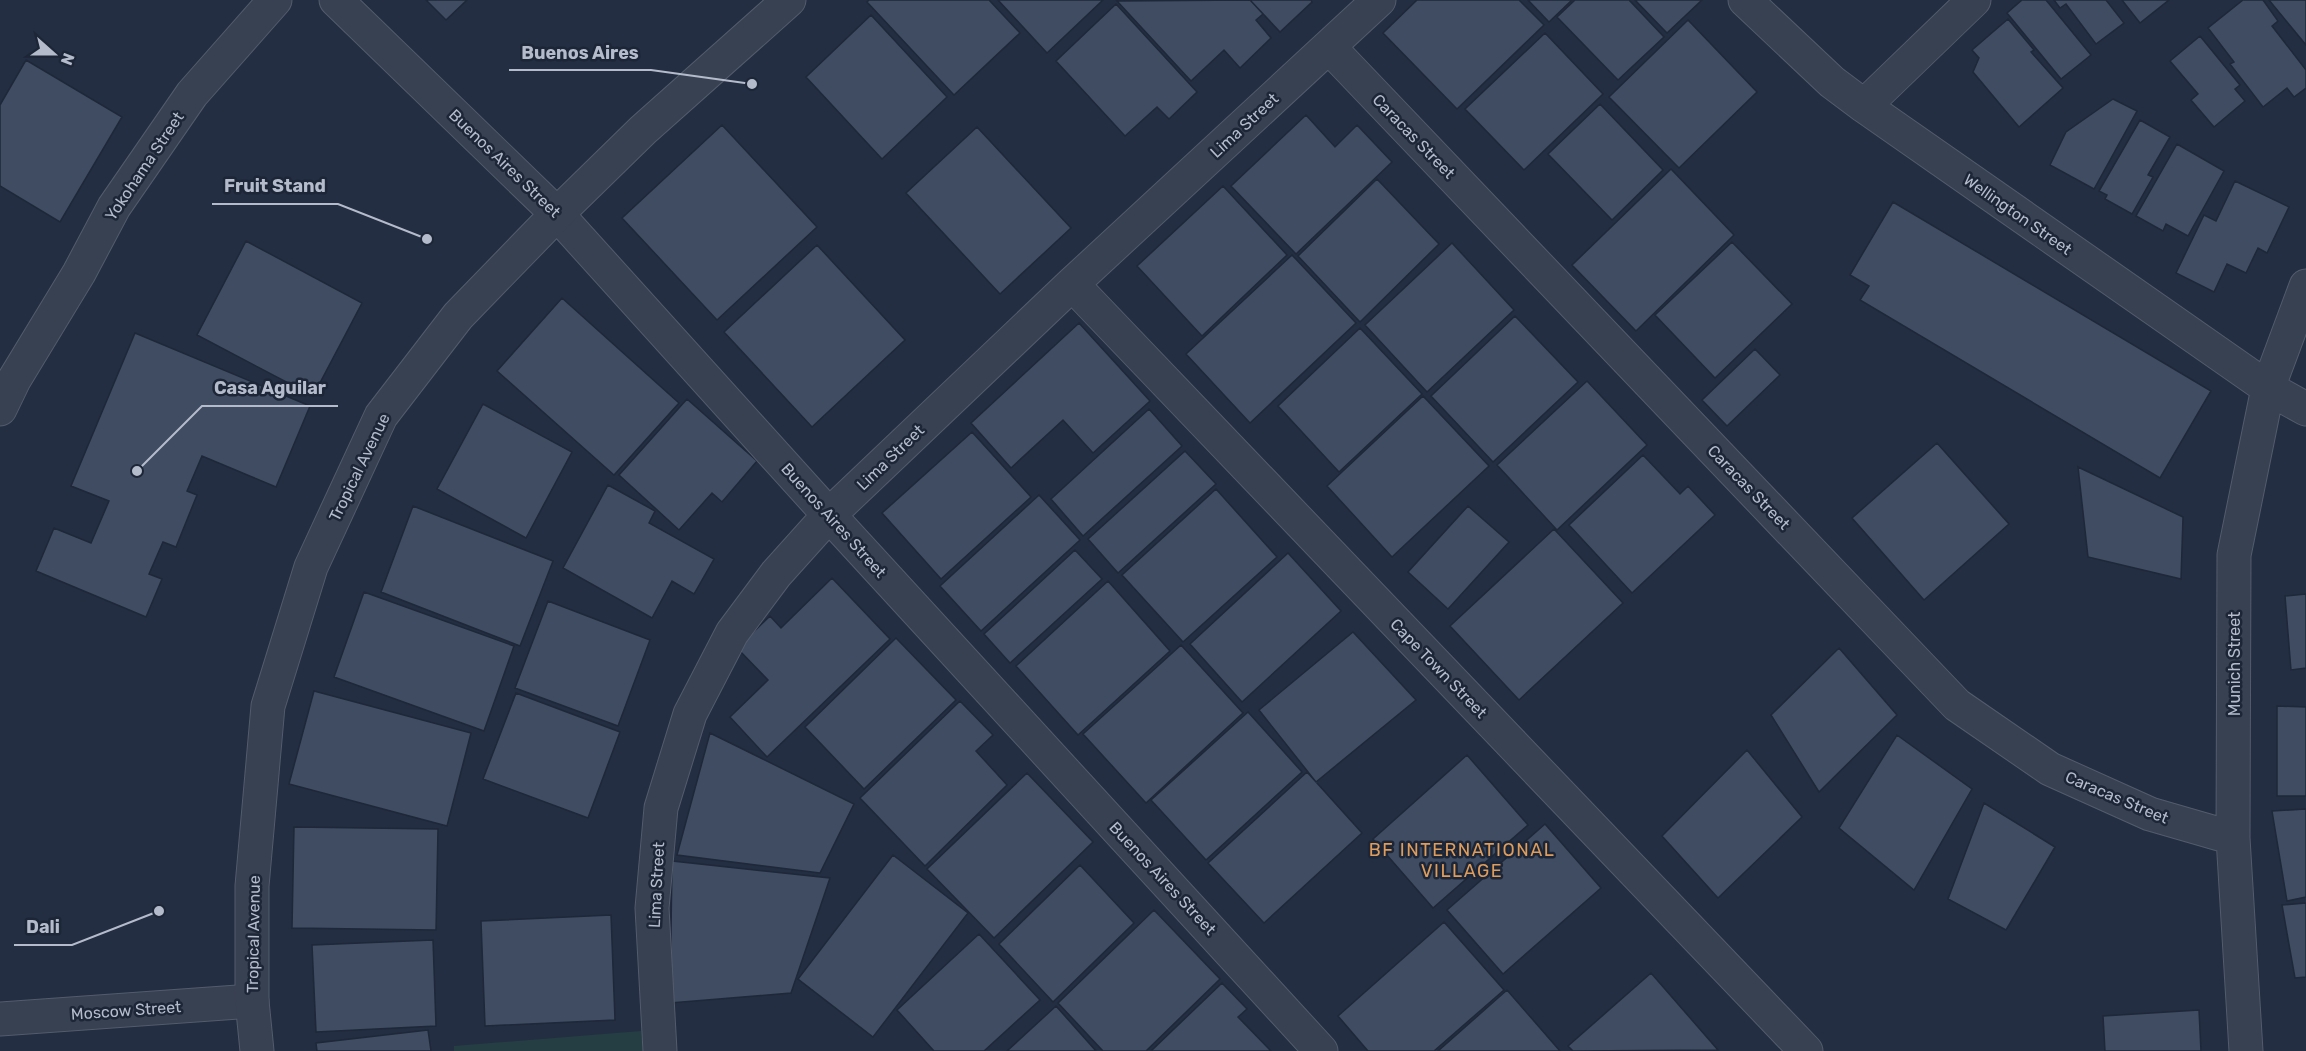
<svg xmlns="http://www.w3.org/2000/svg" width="2306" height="1051" font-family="Rubik,sans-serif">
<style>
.green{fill:#253e43}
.building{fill:#3f4c62;stroke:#1e2839;stroke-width:1.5}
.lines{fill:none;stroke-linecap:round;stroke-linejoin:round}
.minor-casing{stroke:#535c6c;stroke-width:35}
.tertiary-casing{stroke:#535c6c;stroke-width:35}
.minor{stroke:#384152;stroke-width:33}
.tertiary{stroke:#384152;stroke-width:33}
.labels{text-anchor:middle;stroke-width:5;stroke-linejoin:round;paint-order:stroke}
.street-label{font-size:16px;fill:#b4bccc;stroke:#1c2637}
.neighbourhood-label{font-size:18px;letter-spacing:1.5px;fill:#df9d5d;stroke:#1c2637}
.leader{fill:none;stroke:#b4bccc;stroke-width:2}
.callout-dot{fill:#b4bccc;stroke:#1c2637;stroke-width:2}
.callout-label{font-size:18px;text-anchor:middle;font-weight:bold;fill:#b4bccc;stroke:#1c2637;stroke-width:5;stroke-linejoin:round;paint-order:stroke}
</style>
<rect width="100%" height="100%" fill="#232e42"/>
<path class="green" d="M 641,1031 L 643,1051 L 454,1051 L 454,1046 Z"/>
<path class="building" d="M 426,0 L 467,0 L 446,20 Z
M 869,0 L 989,0 L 1020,33 L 954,95 L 867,2 Z
M 998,0 L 1103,0 L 1047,53 Z
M 1250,0 L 1311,0 L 1312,2 L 1280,32 Z
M 1250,0 L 1263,14 L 1256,20 L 1271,38 L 1240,68 L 1224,50 L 1191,81 L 1117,1 Z
M 1417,0 L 1519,0 L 1544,25 L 1457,109 L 1383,33 Z
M 1528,0 L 1572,0 L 1549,22 Z
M 1575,0 L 1629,0 L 1664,37 L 1618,80 L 1557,17 Z
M 1635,0 L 1702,0 L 1667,33 Z
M 2022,0 L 2046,0 L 2091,55 L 2061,79 L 2007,13 Z
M 2054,0 L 2106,0 L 2124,23 L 2096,44 L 2066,4 L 2060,8 Z
M 2122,0 L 2169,0 L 2140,23 Z
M 2243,0 L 2263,0 L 2278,21 L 2272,26 L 2306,70 L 2306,88 L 2294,97 L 2287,88 L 2263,107 L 2230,64 L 2234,62 L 2208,28 Z
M 2269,0 L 2306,0 L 2306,45 Z
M 1116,4 L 1197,92 L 1169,119 L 1157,107 L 1125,136 L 1056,61 Z
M 871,15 L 947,97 L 882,159 L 806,77 Z
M 2008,19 L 2034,50 L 2031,52 L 2063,88 L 2019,127 L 1973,72 L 1979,58 L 1972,50 Z
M 1688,20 L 1757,92 L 1679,168 L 1609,97 Z
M 1545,33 L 1603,94 L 1524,170 L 1465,109 Z
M 2200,36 L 2240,85 L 2235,89 L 2245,101 L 2214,127 L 2191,100 L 2198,94 L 2170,61 Z
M 26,60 L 122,117 L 60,222 L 0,186 L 0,105 Z
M 2113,99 L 2137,111 L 2094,189 L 2050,165 L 2066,132 Z
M 1600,104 L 1663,170 L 1612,220 L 1548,154 Z
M 1306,115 L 1335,147 L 1357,125 L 1392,162 L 1296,254 L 1231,186 Z
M 2140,120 L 2170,137 L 2148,175 L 2153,177 L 2132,214 L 2105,199 L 2107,195 L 2099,191 Z
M 722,125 L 817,227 L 717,320 L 622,218 Z
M 977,127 L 1071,228 L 1000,294 L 906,193 Z
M 2177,144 L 2224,171 L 2188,236 L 2166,224 L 2163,231 L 2136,216 Z
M 1671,169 L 1734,235 L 1636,331 L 1572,265 Z
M 1377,179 L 1439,244 L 1360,322 L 1298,256 Z
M 2235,181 L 2289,207 L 2267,253 L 2258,248 L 2246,273 L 2227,264 L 2214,292 L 2176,273 L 2204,215 L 2216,221 Z
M 1223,186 L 1287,255 L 1202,336 L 1137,266 Z
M 1893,202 L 2211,391 L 2160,478 L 1860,300 L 1869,286 L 1850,275 Z
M 246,241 L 362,303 L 313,396 L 197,335 Z
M 1732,242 L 1792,304 L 1715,378 L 1655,315 Z
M 1452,243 L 1514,310 L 1427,392 L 1365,325 Z
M 817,245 L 905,340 L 812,427 L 724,332 Z
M 1292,255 L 1356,323 L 1250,423 L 1186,354 Z
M 562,298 L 679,403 L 614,475 L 497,371 Z
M 1515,316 L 1578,382 L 1493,462 L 1431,396 Z
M 1079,323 L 1150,401 L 1093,453 L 1063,420 L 1011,468 L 971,423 Z
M 1360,328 L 1422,394 L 1339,472 L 1278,406 Z
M 135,333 L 310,406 L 276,487 L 202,456 L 187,491 L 197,495 L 176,547 L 163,542 L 149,574 L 162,579 L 146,617 L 36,571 L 54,528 L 91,543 L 109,501 L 71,486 Z
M 1755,349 L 1780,375 L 1727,426 L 1702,400 Z
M 1587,381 L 1647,445 L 1557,530 L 1497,465 Z
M 1423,396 L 1489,466 L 1392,557 L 1327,486 Z
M 687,399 L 757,461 L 722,502 L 712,493 L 679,530 L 619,475 Z
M 483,404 L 572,452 L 526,538 L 437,489 Z
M 1149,409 L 1182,446 L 1083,536 L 1051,499 Z
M 972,432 L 1031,497 L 941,579 L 882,513 Z
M 1937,443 L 2009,524 L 1924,600 L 1852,518 Z
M 1185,451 L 1216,484 L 1118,573 L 1088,539 Z
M 1643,455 L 1680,494 L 1688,486 L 1715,515 L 1632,593 L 1569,525 Z
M 2078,467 L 2183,517 L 2181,579 L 2088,557 Z
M 608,485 L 655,511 L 649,523 L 714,559 L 694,594 L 672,581 L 652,618 L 563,568 Z
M 1216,489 L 1277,557 L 1183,642 L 1122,575 Z
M 1039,495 L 1080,540 L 981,631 L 940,586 Z
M 413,506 L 553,561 L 520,646 L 381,592 Z
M 1468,506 L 1509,542 L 1448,609 L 1408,572 Z
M 1554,529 L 1623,603 L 1519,700 L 1450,626 Z
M 1075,550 L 1102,579 L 1010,663 L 984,634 Z
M 1288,553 L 1341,611 L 1242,702 L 1190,644 Z
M 832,578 L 890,639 L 767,757 L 730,717 L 768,680 L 737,648 L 770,616 L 781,628 Z
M 1108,581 L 1170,651 L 1078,735 L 1016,666 Z
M 364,592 L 514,646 L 484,731 L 334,677 Z
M 2306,594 L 2306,668 L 2291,670 L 2285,596 Z
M 548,601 L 650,640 L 618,726 L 515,688 Z
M 1353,632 L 1416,700 L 1316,782 L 1259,710 Z
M 896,638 L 956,700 L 864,789 L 805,727 Z
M 1181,645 L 1243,713 L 1146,803 L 1083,734 Z
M 1839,648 L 1897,715 L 1819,792 L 1771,715 Z
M 314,691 L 471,733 L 447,826 L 289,784 Z
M 516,693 L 620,732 L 588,818 L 483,779 Z
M 960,701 L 993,735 L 976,751 L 1007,785 L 925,866 L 860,798 Z
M 2277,706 L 2306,707 L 2306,796 L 2277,796 Z
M 1248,712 L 1302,772 L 1206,860 L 1151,800 Z
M 710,733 L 854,804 L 820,873 L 677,855 Z
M 1897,735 L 1972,789 L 1914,890 L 1839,828 Z
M 1747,750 L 1802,817 L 1718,898 L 1662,836 Z
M 1467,755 L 1528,825 L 1433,908 L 1373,839 Z
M 1307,772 L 1362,833 L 1264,923 L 1208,863 Z
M 1027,773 L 1093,842 L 994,938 L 927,869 Z
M 1984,803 L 2055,847 L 2006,930 L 1948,899 Z
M 2306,809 L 2306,897 L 2287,901 L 2272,811 Z
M 1545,824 L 1601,888 L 1503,974 L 1447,910 Z
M 294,827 L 438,829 L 436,930 L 292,928 Z
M 893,855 L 968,913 L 873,1037 L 798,979 Z
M 672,861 L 830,878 L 791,993 L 670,1003 Z
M 1080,865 L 1134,923 L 1053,1002 L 999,944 Z
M 2306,903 L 2306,977 L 2295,978 L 2282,905 Z
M 1154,910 L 1220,979 L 1146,1051 L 1103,1051 L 1058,1003 Z
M 611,915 L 615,1020 L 485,1026 L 481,921 Z
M 1444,922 L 1504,990 L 1434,1051 L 1368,1051 L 1338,1016 Z
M 979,934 L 1040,1000 L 984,1051 L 934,1051 L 897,1010 Z
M 433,940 L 436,1026 L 316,1032 L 312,945 Z
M 1651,973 L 1718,1050 L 1573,1051 L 1568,1046 Z
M 1222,983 L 1247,1009 L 1238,1017 L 1271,1051 L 1151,1051 Z
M 1507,990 L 1560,1051 L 1438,1051 Z
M 1056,1006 L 1096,1051 L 1007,1051 Z
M 2199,1010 L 2201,1051 L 2105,1051 L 2103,1016 Z
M 428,1030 L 431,1051 L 317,1051 L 316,1043 Z"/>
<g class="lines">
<g class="minor-casing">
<path id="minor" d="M 336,0 L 557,214 L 829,515 L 1321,1051
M 1745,0 L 1832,82 L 1864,106 L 2268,388 L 2306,409
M 1329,47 L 1957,705 L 2050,769 L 2150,814 L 2233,838
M 1864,106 L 1974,0
M 1072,284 L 1806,1051
M 0,409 L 14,380 L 79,273 L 114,207 L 192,94 L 275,0
M 0,1019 L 252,1001
M 660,1051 L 652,908 L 661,808 L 690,714 L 732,633 L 776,574 L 829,515 L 1072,284 L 1379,0
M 2246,1051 L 2233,838 L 2234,555 L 2268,388 L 2306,286"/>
</g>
<g class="tertiary-casing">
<path id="tertiary" d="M 257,1051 L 252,1001 L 252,886 L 268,706 L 311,567 L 381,416 L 458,316 L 557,214 L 643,130 L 789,0"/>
</g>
<use href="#minor" class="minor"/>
<use href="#tertiary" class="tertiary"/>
</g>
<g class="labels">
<g class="street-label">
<text transform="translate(1244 125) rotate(-43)" y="6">Lima Street</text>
<text transform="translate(1414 136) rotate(46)" y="6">Caracas Street</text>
<text transform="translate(505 163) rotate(44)" y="6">Buenos Aires Street</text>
<text transform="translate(144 166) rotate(-56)" y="6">Yokohama Street</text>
<text transform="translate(2018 214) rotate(35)" y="6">Wellington Street</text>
<text transform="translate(890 457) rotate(-44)" y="6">Lima Street</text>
<text transform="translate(359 467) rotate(-64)" y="6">Tropical Avenue</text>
<text transform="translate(1749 487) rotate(46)" y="6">Caracas Street</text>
<text transform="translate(834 520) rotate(48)" y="6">Buenos Aires Street</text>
<text transform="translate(2234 664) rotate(-90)" y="6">Munich Street</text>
<text transform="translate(1439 668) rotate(46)" y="6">Cape Town Street</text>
<text transform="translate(2117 797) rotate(23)" y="6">Caracas Street</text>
<text transform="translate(1163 878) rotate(47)" y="6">Buenos Aires Street</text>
<text transform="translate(656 885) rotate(-87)" y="6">Lima Street</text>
<text transform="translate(253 934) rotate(-89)" y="6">Tropical Avenue</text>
<text transform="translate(126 1010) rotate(-4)" y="6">Moscow Street</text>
</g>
<g class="neighbourhood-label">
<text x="1462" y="856">BF INTERNATIONAL<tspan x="1462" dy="21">VILLAGE</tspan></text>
</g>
</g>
<path class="leader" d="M752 84L651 70H509M427 239L338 204H212M137 471L202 406H338M159 911L72 945H14"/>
<g class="callout-dot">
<circle cx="752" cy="84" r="6"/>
<circle cx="427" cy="239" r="6"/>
<circle cx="137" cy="471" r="6"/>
<circle cx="159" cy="911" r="6"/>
</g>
<g class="callout-label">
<text x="580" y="59">Buenos Aires</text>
<text x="275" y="192">Fruit Stand</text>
<text x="270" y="394">Casa Aguilar</text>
<text x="43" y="933">Dali</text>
</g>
<g transform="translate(54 54) rotate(111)" stroke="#1c2637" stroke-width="4.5" paint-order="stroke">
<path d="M0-4.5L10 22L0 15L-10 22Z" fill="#b4bccc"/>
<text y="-9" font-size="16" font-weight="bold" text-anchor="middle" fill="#b4bccc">N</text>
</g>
</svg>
